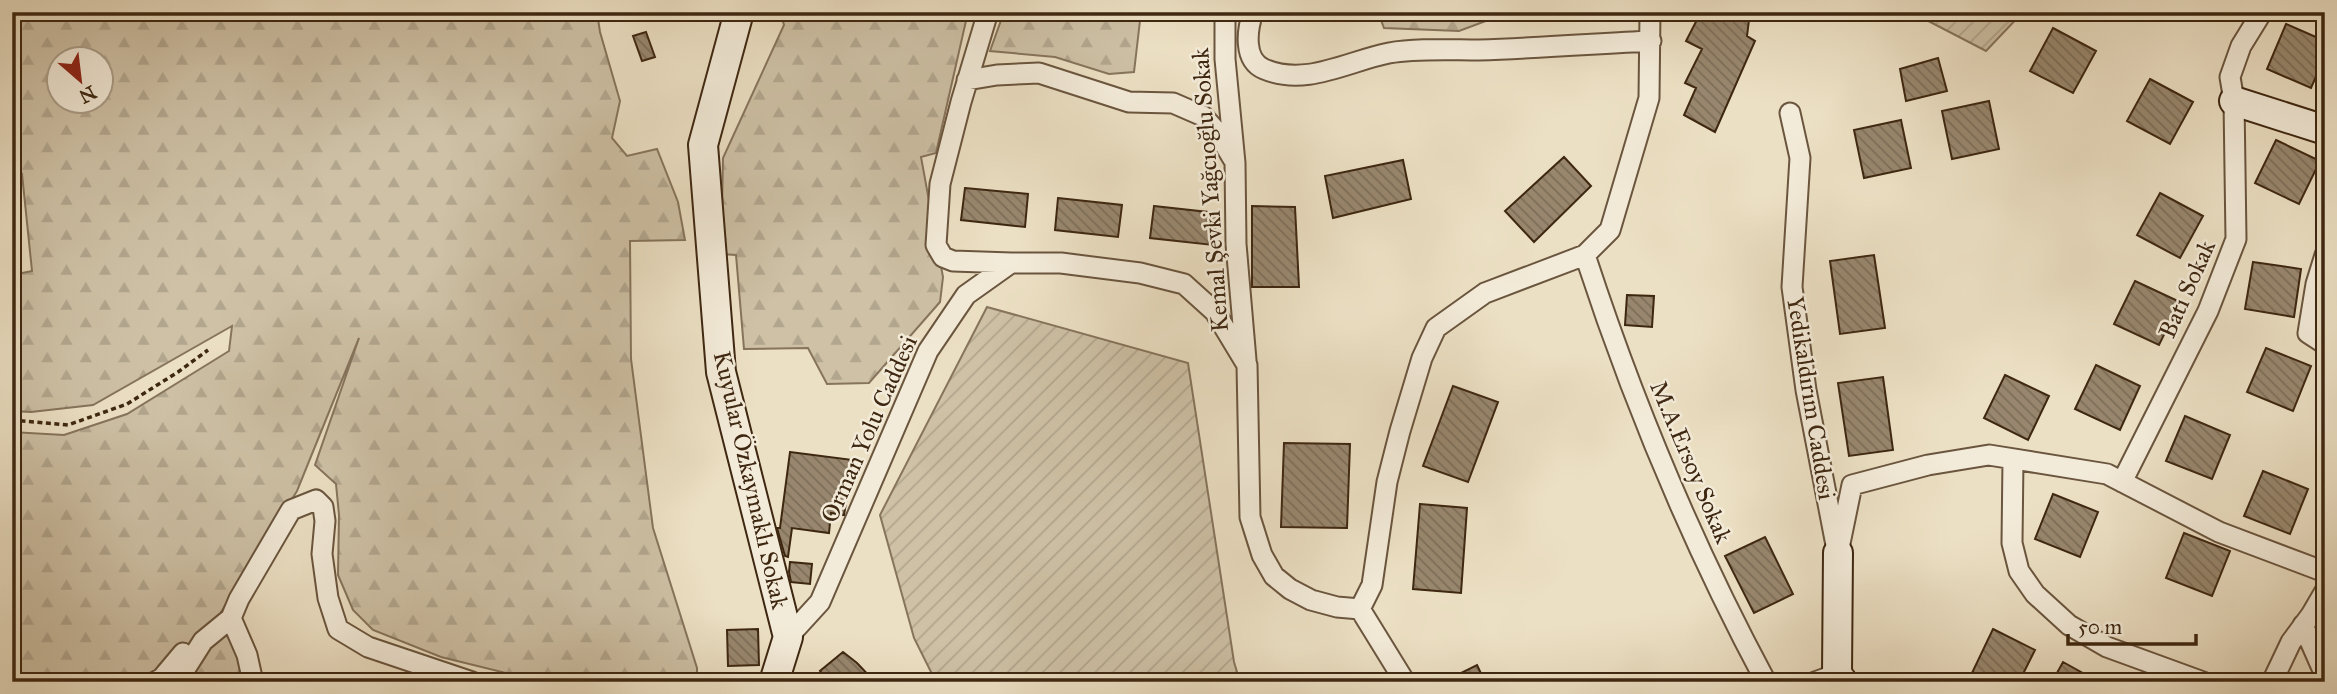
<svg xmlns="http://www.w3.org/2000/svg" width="2337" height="694" font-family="'IM FELL Great Primer',serif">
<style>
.forest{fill:url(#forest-firs);stroke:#86745c;stroke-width:2;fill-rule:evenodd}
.garden{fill:url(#garden-furrows);stroke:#86745c;stroke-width:2}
.building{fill:url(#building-back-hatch);stroke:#3e2711;stroke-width:2}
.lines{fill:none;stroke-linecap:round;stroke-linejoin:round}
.street-casing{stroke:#6a553e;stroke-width:23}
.secondary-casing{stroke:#3e2711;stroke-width:32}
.path{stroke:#3e2711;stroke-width:3.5;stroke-dasharray:5 3.5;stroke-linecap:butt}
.street{stroke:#f3ebd9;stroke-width:19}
.secondary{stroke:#f3ebd9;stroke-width:28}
.labels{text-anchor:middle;stroke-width:5;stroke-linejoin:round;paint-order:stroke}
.street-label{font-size:24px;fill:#3e2711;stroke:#f3ebd9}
</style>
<defs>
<pattern id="forest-firs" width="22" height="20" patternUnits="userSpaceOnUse" patternTransform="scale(1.75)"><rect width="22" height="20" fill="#cec1a6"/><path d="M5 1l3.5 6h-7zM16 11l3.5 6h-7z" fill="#b2a68e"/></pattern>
<pattern id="garden-furrows" width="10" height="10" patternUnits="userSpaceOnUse" patternTransform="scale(1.75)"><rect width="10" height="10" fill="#cec1a6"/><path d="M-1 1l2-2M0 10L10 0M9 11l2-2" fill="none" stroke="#b2a68e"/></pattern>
<pattern id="building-back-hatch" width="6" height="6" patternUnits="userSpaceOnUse" patternTransform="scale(1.75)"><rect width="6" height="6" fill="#98876e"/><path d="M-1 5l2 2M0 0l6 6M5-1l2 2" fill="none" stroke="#7d6e59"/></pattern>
</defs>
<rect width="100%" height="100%" fill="#ece0c4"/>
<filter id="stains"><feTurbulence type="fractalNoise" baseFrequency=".00286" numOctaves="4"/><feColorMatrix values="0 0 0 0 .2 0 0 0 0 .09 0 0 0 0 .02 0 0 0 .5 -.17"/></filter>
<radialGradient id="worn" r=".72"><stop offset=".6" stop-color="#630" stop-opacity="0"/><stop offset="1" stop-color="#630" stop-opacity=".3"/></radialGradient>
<path class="forest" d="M 20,12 L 597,12 L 600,32 L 620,101 L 612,138 L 627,156 L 657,149 L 678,202 L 685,240 L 630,241 L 631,359 L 653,528 L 697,668 L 697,682 L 542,682 L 441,657 L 373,630 L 353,610 L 338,575 L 339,515 L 336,484 L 315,465 L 359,338 L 297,491 L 221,612 L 241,664 L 241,682 L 12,682 L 12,432 L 64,435 L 127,414 L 229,351 L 232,326 L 93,405 L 31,412 L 12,411 L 12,275 L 32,271 L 22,174 L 12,176 L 12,24 ZM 60,60 L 102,60 L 102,102 L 60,102 Z
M 780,12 L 968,12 L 936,153 L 921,157 L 943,277 L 940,302 L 869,383 L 827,384 L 808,348 L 744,349 L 736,255 L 721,254 L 723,158 L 784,25 Z
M 1004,12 L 1141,12 L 1134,72 L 1109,74 L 1055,57 L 990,51 Z
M 1378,12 L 1510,12 L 1459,31 L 1384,28 Z"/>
<path class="garden" d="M 1911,12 L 2023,12 L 1986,51 Z
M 987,307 L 1188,363 L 1234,662 L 1240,682 L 936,682 L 914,638 L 880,515 Z"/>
<path class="building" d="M 1701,12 L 1750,12 L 1747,36 L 1755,41 L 1715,132 L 1684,115 L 1696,88 L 1685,83 L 1702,49 L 1686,41 Z
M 2286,24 L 2325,41 L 2325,56 L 2311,88 L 2267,69 Z
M 2053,28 L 2096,51 L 2073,93 L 2030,71 Z
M 646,32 L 655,57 L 642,61 L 633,36 Z
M 1938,58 L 1947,91 L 1906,101 L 1900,69 Z
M 2150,79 L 2193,102 L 2170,144 L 2127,121 Z
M 1989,101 L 1999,149 L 1952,159 L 1942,111 Z
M 1901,120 L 1911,168 L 1864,178 L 1854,130 Z
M 2276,140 L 2320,161 L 2299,204 L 2255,183 Z
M 1564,157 L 1591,186 L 1534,242 L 1505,211 Z
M 1403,160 L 1411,199 L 1333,218 L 1325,176 Z
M 965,188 L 1028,194 L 1025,227 L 961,220 Z
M 2160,193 L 2203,216 L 2180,258 L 2137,235 Z
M 1058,198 L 1122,205 L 1118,237 L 1055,230 Z
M 1154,206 L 1217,213 L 1213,245 L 1150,238 Z
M 1252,206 L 1295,207 L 1299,287 L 1252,287 Z
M 1874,255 L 1885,328 L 1840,334 L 1830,261 Z
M 2253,262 L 2301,269 L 2294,317 L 2245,309 Z
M 2135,281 L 2180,302 L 2159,345 L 2114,324 Z
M 1627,295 L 1654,296 L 1652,327 L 1625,325 Z
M 2266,348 L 2311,366 L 2293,411 L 2247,392 Z
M 2096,365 L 2140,386 L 2120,430 L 2075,409 Z
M 2005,375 L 2049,396 L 2028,440 L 1984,418 Z
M 1883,377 L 1893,450 L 1849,456 L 1838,383 Z
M 1453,386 L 1498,402 L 1468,482 L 1423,466 Z
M 2185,416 L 2230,435 L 2212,479 L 2166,461 Z
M 1284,443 L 1350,444 L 1347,528 L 1281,527 Z
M 790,452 L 853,460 L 844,515 L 831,513 L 829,533 L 792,528 L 788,557 L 785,556 L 777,528 L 780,528 Z
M 2263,471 L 2308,489 L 2290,534 L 2244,516 Z
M 2053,494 L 2098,512 L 2080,557 L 2035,539 Z
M 1420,504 L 1467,508 L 1461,593 L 1413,589 Z
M 2184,533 L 2230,551 L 2212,596 L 2166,578 Z
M 1765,537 L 1793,594 L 1754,613 L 1725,556 Z
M 790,562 L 812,564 L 810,584 L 791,582 L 789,572 Z
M 758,629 L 759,665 L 728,666 L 727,630 Z
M 1993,629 L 2035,650 L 2019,682 L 1985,682 L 1971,675 Z
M 843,652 L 857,663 L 875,682 L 829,682 L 820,671 Z
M 2063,662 L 2099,682 L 2052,682 Z
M 1477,665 L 1485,682 L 1443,682 Z"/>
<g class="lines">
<g class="street-casing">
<path id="street" d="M 988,12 L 961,102 L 940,184 L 936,245 L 943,257 L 953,261 L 1011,263
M 1225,12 L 1225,59 L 1235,163 L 1236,244 L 1246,360
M 1253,12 C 1247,30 1243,60 1264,69 C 1306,87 1348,61 1389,53 C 1416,48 1451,50 1479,50 C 1537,48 1593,44 1651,41
M 967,80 L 997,75 L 1039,73 L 1129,102 L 1173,103 L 1203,116 L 1217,132 L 1233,159
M 1790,113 L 1800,158 L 1792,287 L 1806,390 L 1836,545
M 1585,255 C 1633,402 1693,546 1766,682
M 2325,255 L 2316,284 L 2308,333 L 2325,344
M 2013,459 L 2012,543 L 2019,571 L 2035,594 L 2069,625 L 2107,647 L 2203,682
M 2122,482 L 2208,311 L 2236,239 L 2234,101 L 2230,77 L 2241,46 L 2262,12
M 1838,553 L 1852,485 L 1928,465 L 1989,455 L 2107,474 L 2219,532 L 2325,572
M 1360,609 L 1372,585 L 1387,482 L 1400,431 L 1422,358 L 1436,328 L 1485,293 L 1585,255 L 1610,230 L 1649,98 L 1650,12
M 1360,609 L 1405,682
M 231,618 L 247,655 L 253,682
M 2303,625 L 2325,675
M 788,637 L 820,602 L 928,351 L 966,295 L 1011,263 L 1061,263 L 1140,273 L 1184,284 L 1215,312 L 1247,365 L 1250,517 L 1262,555 L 1274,576 L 1290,589 L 1311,600 L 1337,607 L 1360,609
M 155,682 L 162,678 L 183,653
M 177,682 L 203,641 L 231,618 L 239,599 L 291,510 L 316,500 L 323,507 L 325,521 L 322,554 L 328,598 L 338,629 L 368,647 L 472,682
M 1815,682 L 1837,674
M 2272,682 L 2291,642 L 2311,615 L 2325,591"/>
</g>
<g class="secondary-casing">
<path id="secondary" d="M 739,12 L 703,145 L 721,372 L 788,637 L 774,682
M 2234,101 L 2325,130
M 1838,553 L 1837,674 L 1843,682"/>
</g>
<path class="path" d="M 12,420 L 68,425 L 127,404 L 178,372 L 208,350"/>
<use href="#street" class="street"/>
<use href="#secondary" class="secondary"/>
</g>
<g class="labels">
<g class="street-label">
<text transform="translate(1210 190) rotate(-94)" y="8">Kemal Şevki Yağcıoğlu Sokak</text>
<text transform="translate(2187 289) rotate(-66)" y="8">Batı Sokak</text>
<text transform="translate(1811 398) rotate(81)" y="8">Yedikaldırım Caddesi</text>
<text transform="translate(869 429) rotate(-66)" y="8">Orman Yolu Caddesi</text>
<text transform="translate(1691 462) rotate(67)" y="8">M.A.Ersoy Sokak</text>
<text transform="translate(751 480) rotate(77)" y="8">Kuyular Özkaymaklı Sokak</text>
</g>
</g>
<rect width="2337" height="694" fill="none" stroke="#ece0c4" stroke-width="42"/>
<rect x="14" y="14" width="2309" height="666" fill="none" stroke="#3e2711" stroke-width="3.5"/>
<rect x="21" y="21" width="2295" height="652" fill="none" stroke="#3e2711" stroke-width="2"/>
<g transform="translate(80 80) rotate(152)"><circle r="33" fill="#f3ebd9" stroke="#ab9d89" stroke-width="2"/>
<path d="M0-5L12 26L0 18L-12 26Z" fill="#8f2418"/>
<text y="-10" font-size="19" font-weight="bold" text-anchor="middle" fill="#3e2711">N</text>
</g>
<path d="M2068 634v10h128v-10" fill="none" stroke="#3e2711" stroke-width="3.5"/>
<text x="2078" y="634" font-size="21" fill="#3e2711" stroke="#f3ebd9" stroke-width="5" paint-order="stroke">50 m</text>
<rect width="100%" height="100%" filter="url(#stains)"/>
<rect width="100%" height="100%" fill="url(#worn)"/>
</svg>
